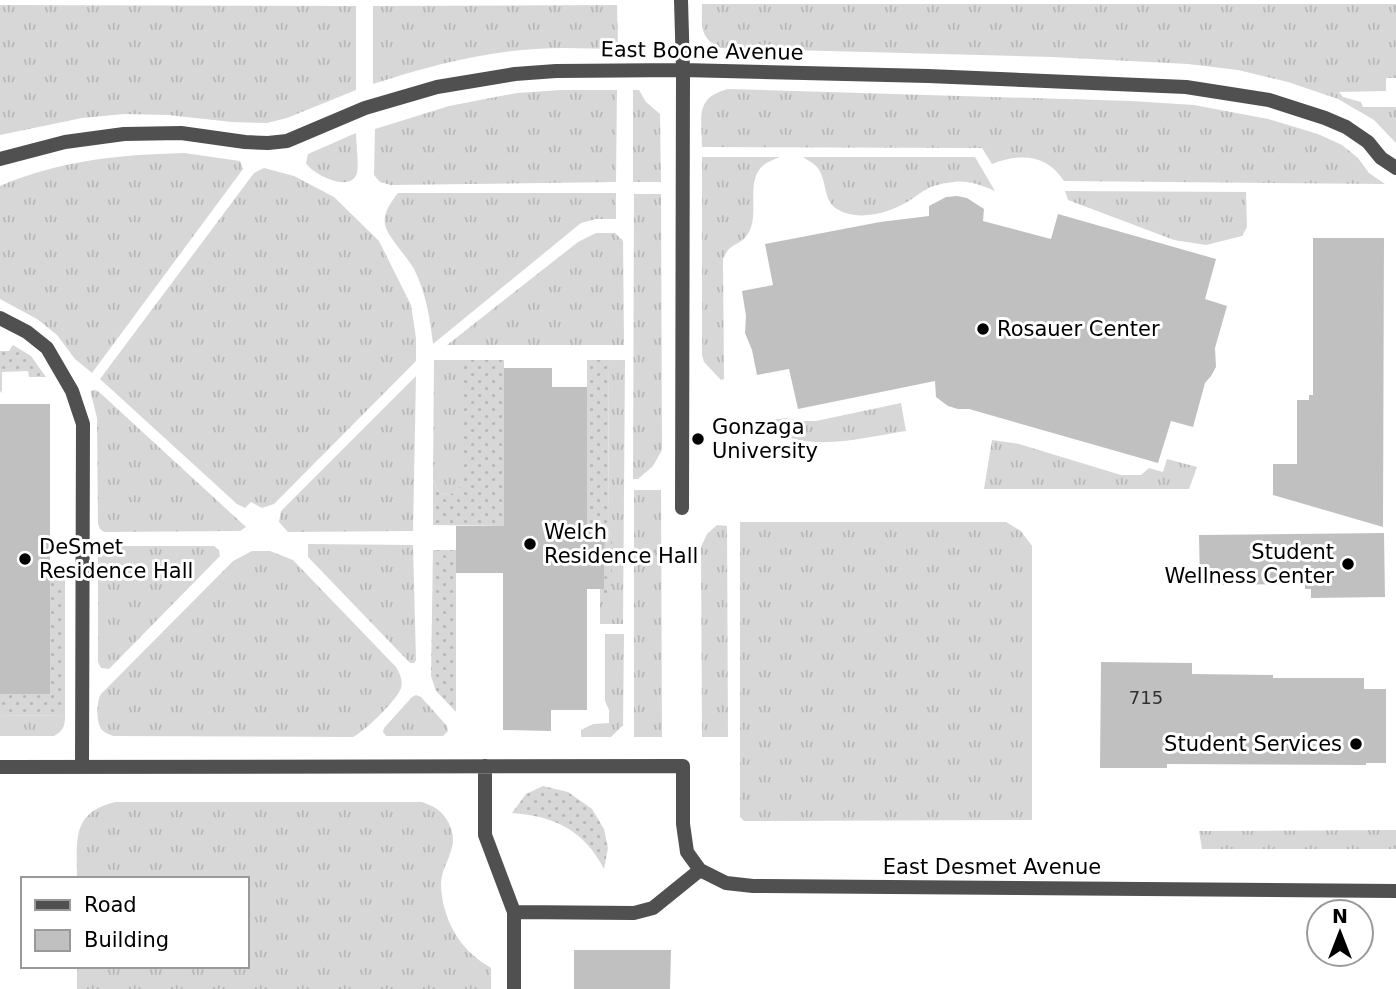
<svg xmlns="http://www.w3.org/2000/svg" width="1396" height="989" font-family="'DejaVu Sans',sans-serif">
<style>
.grass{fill:url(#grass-tufts)}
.garden{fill:url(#garden-dots)}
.building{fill:#c0c0c0}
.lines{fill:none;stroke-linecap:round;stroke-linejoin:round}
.street{stroke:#505050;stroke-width:14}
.poi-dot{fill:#000;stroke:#fff;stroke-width:2.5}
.labels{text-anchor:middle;stroke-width:6;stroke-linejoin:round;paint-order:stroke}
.number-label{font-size:18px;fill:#303030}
.street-label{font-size:21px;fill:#000;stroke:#fff}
.poi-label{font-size:21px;fill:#000;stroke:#fff;text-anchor:start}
</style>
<defs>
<pattern id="grass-tufts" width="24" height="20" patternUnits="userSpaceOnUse" patternTransform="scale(1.75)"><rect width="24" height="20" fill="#d7d7d7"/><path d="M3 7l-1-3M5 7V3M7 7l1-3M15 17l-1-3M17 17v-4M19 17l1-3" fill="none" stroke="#b7b7b7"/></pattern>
<pattern id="garden-dots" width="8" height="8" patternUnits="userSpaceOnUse" patternTransform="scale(1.75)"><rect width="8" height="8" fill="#d7d7d7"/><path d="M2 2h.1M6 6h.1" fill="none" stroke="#b7b7b7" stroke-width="1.8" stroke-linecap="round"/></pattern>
</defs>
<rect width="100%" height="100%" fill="#fff"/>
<path class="grass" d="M 702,4 L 1396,4 L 1396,78 L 1386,78 L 1386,91 L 1339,92 L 1343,97 L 1361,102 L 1363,107 L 1396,107 L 1396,143 L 1374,120 L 1338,99 L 1288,82 L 1238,70 L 1188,64 L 1052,57 L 720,48 C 699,37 702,26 702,4 Z
M 0,5 L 356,6 L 356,90 L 287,118 L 267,123 L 232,122 L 168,115 L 124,114 L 82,118 L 0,135 Z
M 617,5 L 618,49 C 591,49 563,47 536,49 C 481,52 426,67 373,84 L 373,6 Z
M 728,89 L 1131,101 L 1194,105 L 1268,119 L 1318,134 L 1342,145 L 1358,158 L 1369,173 L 1385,184 L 1064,181 C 1047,154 1020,153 992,164 L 982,148 L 702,147 C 702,117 694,98 728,89 Z
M 561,90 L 617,90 L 616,182 L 391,185 L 380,182 L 374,175 L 375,129 L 449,106 L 517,93 Z
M 633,90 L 639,90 L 646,102 L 660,114 L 661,182 L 633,182 Z
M 356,133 C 356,143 359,164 357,173 C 351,194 312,174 306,163 L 308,154 Z
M 184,153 L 240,161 L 243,169 L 92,373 L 75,359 L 57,335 L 37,319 L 0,299 L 0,186 C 61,160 118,155 184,153 Z
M 702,157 L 780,157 C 775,159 769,161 765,164 C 744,179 760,212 749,232 C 743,243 735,243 729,249 C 726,252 725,256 723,259 L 724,379 L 721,380 L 704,362 L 702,355 Z
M 803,157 L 975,157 L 995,191 C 983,186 968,180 954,182 C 945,183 934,185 927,189 C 921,192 915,197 909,201 C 889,213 858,222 837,209 C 822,200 828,179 816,166 C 813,163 807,160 803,157 Z
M 264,168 L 294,176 L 334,197 L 379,241 L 411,305 L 416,338 L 416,361 L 274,504 L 262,508 L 251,502 L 245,508 L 237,504 L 100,379 L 254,173 Z
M 1065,191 L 1246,192 L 1247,227 L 1242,236 L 1206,245 L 1174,240 L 1068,200 Z
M 398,193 L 616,193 L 616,219 L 596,219 L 581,223 L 433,344 C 430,318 426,293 414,269 C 407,257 390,239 386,228 C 381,215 391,202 398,193 Z
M 634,194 L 661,194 L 662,450 L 653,466 L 638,479 L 633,479 Z
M 596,233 L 615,233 L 623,241 L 624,345 L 447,345 L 578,242 Z
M 434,360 L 461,360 L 461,484 C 457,492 446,500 438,491 C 436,488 435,484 433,480 Z
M 609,360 L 625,360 L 623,624 L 600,624 L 600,596 L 611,596 L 612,537 L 608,529 Z
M 416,376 L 413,531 L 288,532 L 279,522 L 281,511 Z
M 94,390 L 98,391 L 246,527 L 240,531 L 104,532 L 100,529 L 98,524 L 97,418 L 91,394 L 91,391 Z
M 901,403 L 906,431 C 865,437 819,451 779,434 C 772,431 766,426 760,422 L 786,418 L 800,421 L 816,421 Z
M 992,440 L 1019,444 L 1121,475 L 1141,475 L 1149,468 L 1163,472 L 1167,459 L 1197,467 L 1189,489 L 984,489 Z
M 634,490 L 661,490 L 662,737 L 634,737 Z
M 740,522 L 1006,522 L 1021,531 L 1032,546 L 1032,820 L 744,821 L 740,817 Z
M 717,525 L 727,526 L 728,737 L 702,737 L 701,547 L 707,534 Z
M 308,544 L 413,545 L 416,660 L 414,663 L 410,663 L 308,557 Z
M 104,546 L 214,546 L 219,550 L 220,556 L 109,669 L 101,668 L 98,662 L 98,552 Z
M 252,551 L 270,551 L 293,560 L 396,667 C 400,674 403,680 401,688 C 398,699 364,732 353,737 L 113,736 C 109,734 105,733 102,730 C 96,723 96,702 101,694 L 233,561 Z
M 605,634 L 624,634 L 623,725 L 611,737 L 581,737 L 581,730 L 593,724 L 609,723 L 609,710 L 605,701 Z
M 416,695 L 421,697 L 447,726 L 448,731 L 443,736 L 386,736 L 383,732 L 384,728 L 412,697 Z
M 0,715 L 65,716 C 65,726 63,731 54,736 L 0,736 Z
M 116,802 L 422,802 C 427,804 433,806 437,809 C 448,817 456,834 452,847 C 449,860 442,869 441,883 C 441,909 453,938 473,955 C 478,960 485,964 491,968 L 491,989 L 77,989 L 77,966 L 247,966 L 247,879 L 77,879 C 77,840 71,812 116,802 Z
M 1396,830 L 1396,849 L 1202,849 L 1199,831 Z"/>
<path class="garden" d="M 13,345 L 31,356 L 46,377 L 29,377 L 28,371 L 2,372 L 2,393 L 0,391 L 0,351 L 9,351 Z
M 461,360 L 504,360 L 504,526 L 433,525 L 433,480 C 435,484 436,488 438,491 C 446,500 457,492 461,484 Z
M 587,360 L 609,360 L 608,529 L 612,537 L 612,596 L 600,596 L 600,589 L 604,588 L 605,533 L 587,532 Z
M 433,550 L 456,550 L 456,712 L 436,691 L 431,676 Z
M 50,580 L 65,580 L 65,716 L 0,715 L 0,694 L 50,693 Z
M 543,786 L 568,792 L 592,809 L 604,829 L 608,848 L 604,869 C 584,830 554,816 512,813 L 526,794 Z"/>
<path class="building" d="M 957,196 L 967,198 L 984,209 L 983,221 L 1051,239 L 1058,214 L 1216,259 L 1205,299 L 1227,306 L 1215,348 L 1216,367 L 1211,376 L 1205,383 L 1193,427 L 1171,421 L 1158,463 L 969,409 L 958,409 L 948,406 L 936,397 L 935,381 L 798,409 L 789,369 L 757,375 L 752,350 L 745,333 L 746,316 L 742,291 L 773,285 L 765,244 L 880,222 L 929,216 L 929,206 L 946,197 Z
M 1313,238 L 1384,238 L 1383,527 L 1273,495 L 1273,464 L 1297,464 L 1297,400 L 1309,400 L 1309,395 L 1313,395 Z
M 504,368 L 552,368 L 552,387 L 587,387 L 587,532 L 605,532 L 604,589 L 587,589 L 587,710 L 551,710 L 551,731 L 503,730 L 503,573 L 456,573 L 456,526 L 504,526 Z
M 0,404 L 50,404 L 50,694 L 0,694 Z
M 1384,533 L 1385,597 L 1311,598 L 1311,589 L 1305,589 L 1305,584 L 1200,585 L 1199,535 Z
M 1101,662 L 1192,663 L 1192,674 L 1273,675 L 1273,678 L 1364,678 L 1364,689 L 1386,689 L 1386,763 L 1366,763 L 1366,765 L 1167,764 L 1167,768 L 1100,768 Z
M 574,950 L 671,950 L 670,989 L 574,989 Z"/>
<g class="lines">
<path class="street" d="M 681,0 L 683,70 L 682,508
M 0,159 L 65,142 L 124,134 L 181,133 L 245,142 L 268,143 L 287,141 L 365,108 L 437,87 L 515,74 L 556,71 L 683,70 L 928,76 L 1186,87 L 1269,100 L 1325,118 L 1346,127 L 1368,142 L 1381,158 L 1396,168
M 0,318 L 27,332 L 47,348 L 72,391 L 83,424 L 82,767
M 485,766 L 485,835 L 514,912 L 514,989
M 0,767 L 683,766 L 683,824 L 687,852 L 700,870 L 726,883 L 753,886 L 1396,891
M 514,912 L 634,913 L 653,908 L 700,870"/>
</g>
<g class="poi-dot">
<circle cx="983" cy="329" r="7"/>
<circle cx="698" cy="439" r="7"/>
<circle cx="530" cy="544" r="7"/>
<circle cx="25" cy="559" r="7"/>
<circle cx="1348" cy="564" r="7"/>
<circle cx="1356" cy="744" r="7"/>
</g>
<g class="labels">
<g class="number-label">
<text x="1146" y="704">715</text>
</g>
<g class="street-label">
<text transform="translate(702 51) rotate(1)" y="7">East Boone Avenue</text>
<text x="992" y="874">East Desmet Avenue</text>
</g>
<g class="poi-label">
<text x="997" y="336">Rosauer Center</text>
<text x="712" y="434">Gonzaga<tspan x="712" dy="24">University</tspan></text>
<text x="544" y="539">Welch<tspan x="544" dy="24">Residence Hall</tspan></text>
<text x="39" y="554">DeSmet<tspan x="39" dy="24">Residence Hall</tspan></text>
<text x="1334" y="559" text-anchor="end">Student<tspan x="1334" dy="24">Wellness Center</tspan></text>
<text x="1342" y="751" text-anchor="end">Student Services</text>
</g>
</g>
<rect x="21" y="877" width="228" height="91" fill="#ffffff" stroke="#999999" stroke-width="2"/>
<rect x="35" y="900" width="35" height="10" fill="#505050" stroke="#999999" stroke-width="2"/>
<text x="84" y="912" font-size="21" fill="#000000">Road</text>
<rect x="35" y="930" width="35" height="21" fill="#c0c0c0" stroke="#999999" stroke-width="2"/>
<text x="84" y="947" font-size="21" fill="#000000">Building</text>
<g transform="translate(1340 933)"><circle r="33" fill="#ffffff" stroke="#999999" stroke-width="2"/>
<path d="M0-5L12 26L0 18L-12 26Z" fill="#000000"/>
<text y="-10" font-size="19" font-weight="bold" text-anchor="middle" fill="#000000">N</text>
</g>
</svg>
